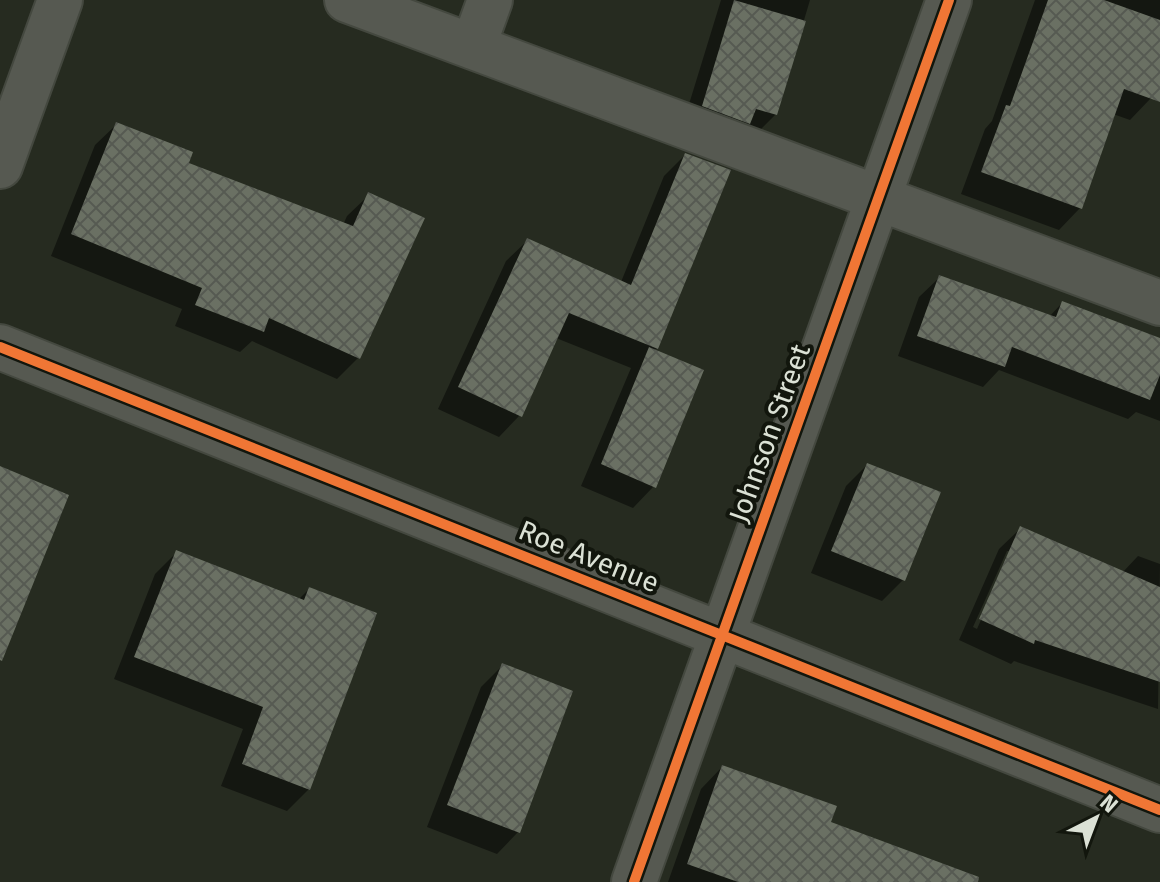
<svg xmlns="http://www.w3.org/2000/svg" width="1160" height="882" font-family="'Fira Sans',sans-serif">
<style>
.shadow{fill:#0007;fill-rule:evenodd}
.building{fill:url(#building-cross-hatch)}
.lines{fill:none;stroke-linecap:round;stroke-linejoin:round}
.minor-casing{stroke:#44483f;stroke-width:48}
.minor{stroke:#565951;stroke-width:44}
.cycleway-casing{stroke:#12160d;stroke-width:15}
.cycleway{stroke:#f07635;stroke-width:10}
.labels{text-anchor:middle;stroke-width:8;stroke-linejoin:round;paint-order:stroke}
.street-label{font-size:28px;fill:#dbe1d5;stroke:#12160d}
</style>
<defs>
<pattern id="building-cross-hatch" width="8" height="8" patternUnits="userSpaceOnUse" patternTransform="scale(2)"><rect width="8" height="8" fill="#6a7063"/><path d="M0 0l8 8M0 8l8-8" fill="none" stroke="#565a52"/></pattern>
</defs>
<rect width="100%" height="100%" fill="#262b20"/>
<path class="shadow" d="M 721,0 L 810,0 L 776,114 L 754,136 L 682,127 Z
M 1035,0 L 1160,0 L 1160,73 L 1151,98 L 1130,120 L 1113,114 L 1080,208 L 1059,230 L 961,194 L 985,129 L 992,121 Z
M 117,124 L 186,165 L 343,225 L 347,216 L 369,195 L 358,358 L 337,379 L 252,341 L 240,352 L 175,326 L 182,309 L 51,256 L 95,145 Z
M 685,155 L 657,348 L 653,351 L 654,486 L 633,508 L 581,486 L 631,368 L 556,338 L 520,415 L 499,437 L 438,409 L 506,261 L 528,240 L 621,282 L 664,176 Z
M 940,277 L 1049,317 L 1062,303 L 1160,341 L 1160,421 L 1136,412 L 1128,419 L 999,370 L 983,387 L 898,356 L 919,297 Z
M 867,465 L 903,580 L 882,601 L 811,573 L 846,486 Z
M 1021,528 L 1122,573 L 1138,556 L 1160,564 L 1158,709 L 1014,661 L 1011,664 L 959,640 L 999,549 ZM 1007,551 L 1011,551 L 977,629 L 973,627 Z
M 176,553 L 298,600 L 309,589 L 309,789 L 287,811 L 221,786 L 243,729 L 114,679 L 155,574 Z
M 503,665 L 571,692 L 518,832 L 497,854 L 427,827 L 481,687 Z
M 722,767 L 829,823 L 970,882 L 668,882 L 701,789 Z"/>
<path class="building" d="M 734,0 L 806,21 L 777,115 L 756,109 L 750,124 L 702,106 Z
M 1048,0 L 1104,0 L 1160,20 L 1160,102 L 1124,89 L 1082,209 L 981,172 L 1006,105 L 1010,106 Z
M 116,122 L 193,152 L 189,163 L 353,226 L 368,192 L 425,218 L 360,359 L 269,318 L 264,332 L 195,305 L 202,288 L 71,234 Z
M 685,153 L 731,170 L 658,349 L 569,313 L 522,417 L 458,387 L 527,238 L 631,285 Z
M 939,275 L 1056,317 L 1062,301 L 1160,338 L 1160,375 L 1150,400 L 1012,347 L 1005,367 L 917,336 Z
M 649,347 L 704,370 L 656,488 L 601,464 Z
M 867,463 L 941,492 L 905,581 L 831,551 Z
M 0,466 L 69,495 L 2,661 L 0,660 Z
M 1020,526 L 1160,587 L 1160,682 L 1035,640 L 1034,644 L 979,619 Z
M 176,550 L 304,600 L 309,587 L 377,613 L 310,790 L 242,764 L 263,707 L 134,657 Z
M 502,663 L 573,691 L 520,833 L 447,805 Z
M 722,765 L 837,806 L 831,822 L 979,877 L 978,882 L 738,882 L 687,864 Z"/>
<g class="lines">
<g class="minor-casing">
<path id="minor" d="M 347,0 L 1160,303
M 473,47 L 490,0
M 0,166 L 60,0
M 0,347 L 1160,810
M 634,882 L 949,0"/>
</g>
<use href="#minor" class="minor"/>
<g class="cycleway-casing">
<path id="cycleway" d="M 0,347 L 1160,810
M 634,882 L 949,0"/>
</g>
<use href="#cycleway" class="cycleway"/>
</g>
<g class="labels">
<g class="street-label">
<text transform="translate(769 433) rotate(-70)" y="10">Johnson Street</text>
<text transform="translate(589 556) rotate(22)" y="10">Roe Avenue</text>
</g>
</g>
<g transform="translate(1096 818) rotate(42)" stroke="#12160d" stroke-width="6" paint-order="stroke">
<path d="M0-6L14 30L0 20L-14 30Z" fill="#dbe1d5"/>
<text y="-12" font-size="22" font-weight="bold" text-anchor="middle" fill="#dbe1d5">N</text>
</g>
</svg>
